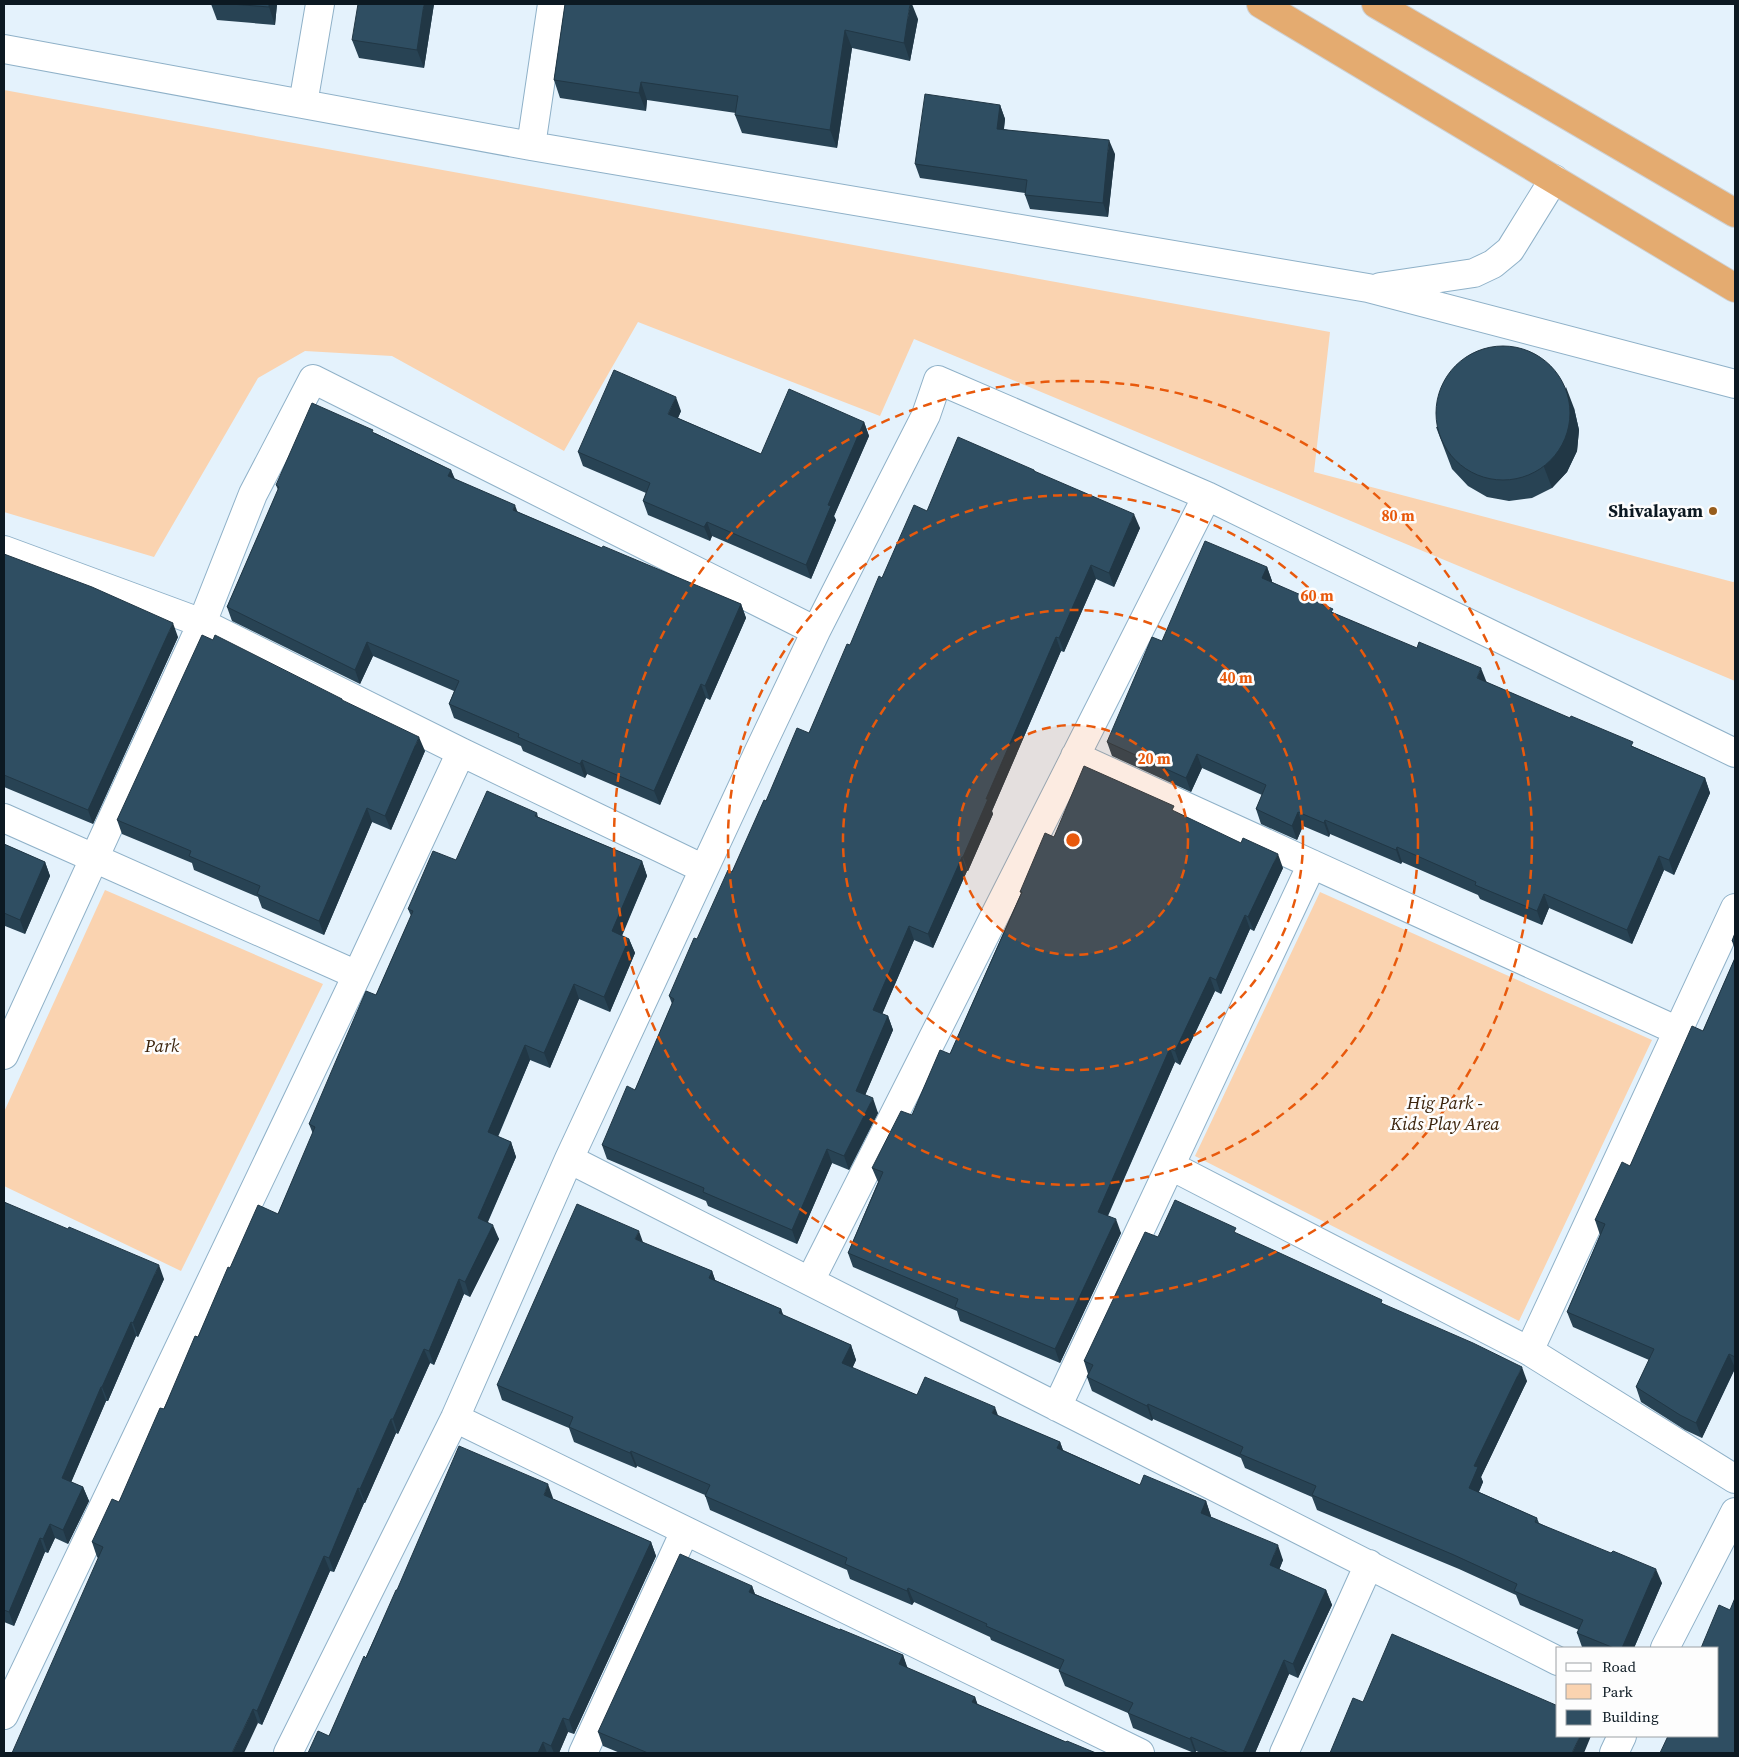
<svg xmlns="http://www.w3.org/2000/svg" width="1739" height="1757" font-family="'Source Serif 4',serif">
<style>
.green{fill:#fad3b0}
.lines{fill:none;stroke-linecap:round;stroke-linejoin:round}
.minor-casing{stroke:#8fb1c8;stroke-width:30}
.trunk-casing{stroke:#ced1d3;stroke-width:30}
.minor{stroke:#fff;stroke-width:28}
.trunk{stroke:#e4ab70;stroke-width:28}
.wall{fill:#284354}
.shaded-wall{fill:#213745}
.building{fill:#2f4e62;stroke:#213745}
.ring{fill:none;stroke:#e8590c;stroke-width:2.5;stroke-dasharray:9 6}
.poi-dot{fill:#975d1c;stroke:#fdfdfd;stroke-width:2}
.labels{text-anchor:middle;stroke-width:5;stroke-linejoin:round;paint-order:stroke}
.poi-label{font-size:18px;font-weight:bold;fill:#0c1922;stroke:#fdfdfd;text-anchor:end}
.park-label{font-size:18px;font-style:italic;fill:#3c240c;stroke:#fdfdfd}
.centre{fill:#e8590c;stroke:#fdfdfd;stroke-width:2.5}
.ring-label{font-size:15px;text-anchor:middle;font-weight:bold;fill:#e8590c;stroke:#fdfdfd;stroke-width:5;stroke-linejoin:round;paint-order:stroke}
</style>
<rect width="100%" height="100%" fill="#e4f2fc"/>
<path class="green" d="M 4,90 L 1330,332 L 1314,472 L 1733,582 L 1735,581 L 1735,681 L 914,339 L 880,416 L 638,322 L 564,451 L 392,356 L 305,351 L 258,378 L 154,557 L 4,512 Z
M 105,890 L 323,984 L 181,1271 L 4,1186 L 4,1112 Z
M 1320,892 L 1652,1040 L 1519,1321 L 1195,1156 Z"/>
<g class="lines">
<g class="minor-casing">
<path id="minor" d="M 4,49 L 531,146 L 1368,288 L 1735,384
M 303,104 L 320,4
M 531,146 L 552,4
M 1380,287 L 1474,273 L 1493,264 L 1510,250 L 1554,179
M 4,550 L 202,623 L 461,752 L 704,869
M 1075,756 L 1678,1031
M 4,818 L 357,975
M 4,1055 L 202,623 L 253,494 L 313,379 L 816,631
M 569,1159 L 1558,1661
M 1171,1166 L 1529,1351 L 1735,1479
M 810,1281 L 1207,496
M 1529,1351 L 1735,908
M 1057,1407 L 1312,864
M 455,1418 L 1140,1753
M 1665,1648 L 1735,1512
M 4,1715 L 357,975 L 461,752
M 288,1753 L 455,1418 L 569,1159 L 759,751 L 816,631 L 926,415 L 938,380 L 1207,496 L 1735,753
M 583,1753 L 685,1531
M 1284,1753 L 1369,1564
M 1614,1753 L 1622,1736"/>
</g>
<g class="trunk-casing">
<path id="trunk" d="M 1261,4 L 1735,288
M 1376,4 L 1735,213"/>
</g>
<use href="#minor" class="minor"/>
<use href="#trunk" class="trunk"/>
</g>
<path class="wall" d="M 211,4 L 277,4 L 275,25 L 217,20 Z
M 434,4 L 424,68 L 359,58 L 352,40 Z
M 565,4 L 918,19 L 910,61 L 852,48 L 837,148 L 742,133 L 735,115 L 736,113 L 647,100 L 646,111 L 560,98 L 554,80 Z
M 1000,105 L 1005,119 L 1004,129 L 1115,154 L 1108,217 L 1030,209 L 1025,195 L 1025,193 L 920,178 L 915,164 Z
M 1574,408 L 1579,430 L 1577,451 L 1567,472 L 1552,488 L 1532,498 L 1509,501 L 1487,497 L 1468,486 L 1452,469 L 1436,427 Z
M 681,411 L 678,418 L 761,454 L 864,422 L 869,436 L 834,516 L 836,520 L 811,579 L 712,536 L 710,541 L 648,515 L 643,501 L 646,493 L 583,466 L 578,452 Z
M 375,433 L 451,470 L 455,479 L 518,512 L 602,548 L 741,604 L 746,618 L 710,700 L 706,698 L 660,805 L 587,774 L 585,778 L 523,751 L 521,746 L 454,718 L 449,704 L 454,691 L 373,656 L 360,684 L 232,621 L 227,607 L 278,490 L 276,485 Z
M 1034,470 L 1035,472 L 1140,528 L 1114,587 L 1096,579 L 1064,652 L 1061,651 L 992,811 L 993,814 L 968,871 L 967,871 L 933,948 L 914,940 L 882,1014 L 888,1016 L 893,1030 L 865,1095 L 878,1113 L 849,1170 L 832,1163 L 797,1244 L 708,1206 L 706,1201 L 607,1159 L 602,1145 L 635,1090 L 672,1004 L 669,996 L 732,872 L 766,801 L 809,733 L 882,578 L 927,511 Z
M 4,554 L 178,637 L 93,824 L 4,787 Z
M 1267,567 L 1272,581 L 1272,582 L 1334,613 L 1486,682 L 1705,778 L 1710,793 L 1674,875 L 1664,870 L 1632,944 L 1549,908 L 1542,925 L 1480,899 L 1478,895 L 1402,862 L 1401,864 L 1330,834 L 1329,837 L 1303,826 L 1297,840 L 1261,824 L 1256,809 L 1262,795 L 1202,768 L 1191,792 L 1112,756 L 1107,742 L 1162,641 Z
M 343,701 L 425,751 L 391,830 L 372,822 L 324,935 L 262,908 L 258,897 L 194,870 L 192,863 L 122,834 L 117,820 Z
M 1176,812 L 1283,868 L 1254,931 L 1250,929 L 1221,994 L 1215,991 L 1180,1065 L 1175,1062 L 1108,1216 L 1121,1233 L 1060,1363 L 960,1321 L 957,1311 L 853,1267 L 848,1253 L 878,1182 L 872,1168 L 912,1115 L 950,1054 L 1021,893 L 1020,892 L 1054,837 Z
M 537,813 L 538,817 L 642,861 L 647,876 L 622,936 L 629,939 L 635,953 L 610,1012 L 579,999 L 550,1068 L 530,1060 L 498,1137 L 511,1142 L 516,1157 L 488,1222 L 499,1239 L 470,1297 L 464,1294 L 434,1365 L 430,1363 L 398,1434 L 396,1433 L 365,1503 L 364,1503 L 334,1572 L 330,1571 L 262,1725 L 258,1723 L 97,1557 L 92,1542 L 119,1502 L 198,1337 L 230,1268 L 278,1214 L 313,1134 L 309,1124 L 376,995 L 411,916 L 408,909 L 456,860 Z
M 4,844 L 45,862 L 50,876 L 25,934 L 5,926 L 4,929 Z
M 1735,933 L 1735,950 L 1732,941 Z
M 1735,958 L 1735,1369 L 1702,1438 L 1685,1430 L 1641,1402 L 1636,1387 L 1649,1360 L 1573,1327 L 1567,1312 L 1600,1235 L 1595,1220 L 1630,1166 L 1703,1031 Z
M 4,1202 L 164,1279 L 138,1337 L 136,1336 L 108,1401 L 106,1401 L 71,1482 L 83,1487 L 89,1501 L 68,1544 L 55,1538 L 48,1553 L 45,1552 L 14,1626 L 4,1622 Z
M 1238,1234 L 1384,1305 L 1527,1381 L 1481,1477 L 1483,1482 L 1479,1492 L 1537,1518 L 1539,1523 L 1662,1583 L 1634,1648 L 1586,1648 L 1582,1647 L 1577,1633 L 1579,1630 L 1520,1605 L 1516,1595 L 1459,1569 L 1317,1510 L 1312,1497 L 1245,1468 L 1241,1458 L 1153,1419 L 1152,1421 L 1092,1391 L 1087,1377 L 1088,1374 L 1084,1361 L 1158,1237 Z
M 643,1243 L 712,1271 L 715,1280 L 781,1309 L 783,1315 L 851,1345 L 856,1360 L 852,1368 L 917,1395 L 998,1416 L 1060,1442 L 1063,1450 L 1140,1485 L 1206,1501 L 1211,1517 L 1283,1560 L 1279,1570 L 1326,1590 L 1332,1605 L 1298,1678 L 1289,1674 L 1255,1753 L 1201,1753 L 1196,1751 L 1195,1753 L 1194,1753 L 1133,1728 L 1128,1713 L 1065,1686 L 1059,1671 L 1060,1670 L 991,1640 L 990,1637 L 914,1602 L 912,1605 L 850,1579 L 847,1570 L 710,1510 L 705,1495 L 637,1466 L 636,1468 L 574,1442 L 569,1428 L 502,1400 L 497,1385 Z
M 553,1498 L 553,1499 L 651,1542 L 656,1556 L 574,1734 L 568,1732 L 559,1753 L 308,1753 L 329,1736 L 397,1590 Z
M 752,1586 L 755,1594 L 840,1630 L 903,1655 L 907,1668 L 975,1697 L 977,1704 L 1066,1742 L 1096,1753 L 620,1753 L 603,1746 L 598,1732 Z"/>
<path class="shaded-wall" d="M 269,4 L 277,4 L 275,25 L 269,7 Z
M 424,4 L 434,4 L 424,68 L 417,50 Z
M 910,4 L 912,4 L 918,19 L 910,61 L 904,43 Z
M 845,30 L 852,48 L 837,148 L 830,130 Z
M 641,82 L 647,100 L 646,111 L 639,93 Z
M 1000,105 L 1005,119 L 1002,143 L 997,129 Z
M 1109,140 L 1115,154 L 1108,217 L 1103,203 Z
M 1566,387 L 1574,408 L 1579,430 L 1577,451 L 1567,472 L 1552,488 L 1544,467 Z
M 676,397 L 681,411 L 673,429 L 668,414 Z
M 864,422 L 869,436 L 834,516 L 836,520 L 811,579 L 806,565 L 828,505 Z
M 451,470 L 456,484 L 448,476 Z
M 515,505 L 520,519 L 513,510 Z
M 1134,514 L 1140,528 L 1114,587 L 1109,573 Z
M 707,522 L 712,536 L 710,541 L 704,527 Z
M 1091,565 L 1096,579 L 1064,652 L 1059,638 Z
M 1267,567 L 1272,581 L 1267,592 L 1262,578 Z
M 741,604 L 746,618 L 710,700 L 705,686 Z
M 173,623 L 178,637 L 93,824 L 88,810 Z
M 1056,637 L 1061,651 L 992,811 L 993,814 L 968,871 L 963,857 L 986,799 Z
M 367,642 L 373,656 L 360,684 L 355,670 Z
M 1481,668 L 1487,683 L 1477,678 Z
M 701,684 L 706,698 L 660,805 L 654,791 Z
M 419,737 L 425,751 L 391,830 L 385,816 Z
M 1197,754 L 1202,768 L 1191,792 L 1186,778 Z
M 582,760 L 587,774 L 585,778 L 580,764 Z
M 1705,778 L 1710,793 L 1674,875 L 1669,860 Z
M 367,808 L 372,822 L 324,935 L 319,921 Z
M 1298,812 L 1303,826 L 1297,840 L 1292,826 Z
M 1325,820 L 1330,834 L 1329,837 L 1324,823 Z
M 1397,847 L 1402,862 L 1401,864 L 1396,850 Z
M 1278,854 L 1283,868 L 1254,931 L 1248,917 Z
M 1659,856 L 1664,870 L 1632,944 L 1627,930 Z
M 962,857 L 967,871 L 933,948 L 928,934 Z
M 642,861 L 647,876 L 617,946 L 612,931 Z
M 45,862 L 50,876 L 25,934 L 20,920 Z
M 1544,894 L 1549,908 L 1542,925 L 1537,911 Z
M 1245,915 L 1250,929 L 1221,994 L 1216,980 Z
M 909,926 L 914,940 L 878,1024 L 873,1010 Z
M 629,939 L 635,953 L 610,1012 L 604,997 Z
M 1210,977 L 1215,991 L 1180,1065 L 1175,1051 Z
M 574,984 L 579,999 L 550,1068 L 544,1053 Z
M 888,1016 L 893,1030 L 861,1105 L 856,1091 Z
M 525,1045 L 530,1060 L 493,1147 L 488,1132 Z
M 1170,1048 L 1175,1062 L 1103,1226 L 1098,1212 Z
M 873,1098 L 878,1113 L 849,1170 L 844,1156 Z
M 511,1142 L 516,1157 L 483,1232 L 478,1218 Z
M 827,1149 L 832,1163 L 797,1244 L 792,1230 Z
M 1116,1219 L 1121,1233 L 1060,1363 L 1055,1349 Z
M 493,1225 L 499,1239 L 470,1297 L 465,1282 Z
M 639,1231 L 644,1245 L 635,1239 Z
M 159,1265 L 164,1279 L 138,1337 L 133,1323 Z
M 712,1271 L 717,1285 L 709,1278 Z
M 459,1279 L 464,1294 L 434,1365 L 429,1351 Z
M 781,1309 L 786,1323 L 779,1313 Z
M 131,1322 L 136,1336 L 108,1401 L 102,1387 Z
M 851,1345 L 856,1360 L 848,1378 L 842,1363 Z
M 424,1349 L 430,1363 L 398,1434 L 393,1419 Z
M 1729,1354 L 1735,1368 L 1702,1438 L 1696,1423 Z
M 1522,1367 L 1527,1381 L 1481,1477 L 1483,1482 L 1474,1502 L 1469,1488 L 1474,1466 Z
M 101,1387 L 106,1401 L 67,1492 L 62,1478 Z
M 1148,1404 L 1153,1419 L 1152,1421 L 1147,1406 Z
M 995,1407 L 1000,1421 L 992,1413 Z
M 391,1419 L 396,1433 L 365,1503 L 360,1489 Z
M 1060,1442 L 1065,1456 L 1057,1448 Z
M 631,1451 L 637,1466 L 636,1468 L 630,1453 Z
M 548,1484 L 553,1498 L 549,1509 L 544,1495 Z
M 83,1487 L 89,1501 L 68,1544 L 63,1530 Z
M 358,1488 L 364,1503 L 334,1572 L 329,1558 Z
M 1206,1501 L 1211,1516 L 1206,1527 L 1201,1513 Z
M 50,1524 L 55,1538 L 48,1553 L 43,1539 Z
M 40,1538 L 45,1552 L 14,1626 L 9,1612 Z
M 651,1542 L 656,1556 L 574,1734 L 569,1720 Z
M 1278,1545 L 1283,1560 L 1275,1580 L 1270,1565 Z
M 324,1556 L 330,1571 L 262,1725 L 257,1711 Z
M 1656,1569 L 1662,1583 L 1634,1648 L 1622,1648 Z
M 752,1586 L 757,1600 L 749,1592 Z
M 908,1588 L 914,1602 L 912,1605 L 907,1591 Z
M 1326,1590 L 1332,1605 L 1298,1678 L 1293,1664 Z
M 903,1655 L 908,1669 L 899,1664 Z
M 1284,1660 L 1289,1674 L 1255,1753 L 1243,1753 Z
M 975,1697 L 980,1711 L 972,1702 Z
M 253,1709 L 258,1723 L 244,1753 L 232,1753 Z
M 563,1718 L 568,1732 L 559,1753 L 554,1753 L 551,1746 Z
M 1580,1736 L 1591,1736 L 1584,1753 L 1572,1753 Z
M 1191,1737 L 1196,1751 L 1195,1753 L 1190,1739 Z
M 543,1742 L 547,1753 L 538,1753 Z"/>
<path class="building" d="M 231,4 L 269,4 L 269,7 Z
M 358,4 L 424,4 L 417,50 L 352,40 Z
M 565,4 L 910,4 L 904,43 L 845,30 L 830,130 L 735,115 L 738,96 L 641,82 L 639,93 L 554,80 Z
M 925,94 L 1000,105 L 997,129 L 1109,140 L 1103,203 L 1025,195 L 1027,180 L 915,164 Z
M1436 413a67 67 0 1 1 134 0a67 67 0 1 1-134 0Z
M 614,370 L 676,397 L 668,414 L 761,454 L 789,389 L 864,422 L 828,505 L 831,506 L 806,565 L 707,522 L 704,527 L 643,501 L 650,483 L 578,452 Z
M 312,403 L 373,430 L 372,432 L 451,470 L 448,476 L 515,505 L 513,510 L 602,548 L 603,546 L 741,604 L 705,686 L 701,684 L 654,791 L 582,760 L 580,764 L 518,737 L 519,734 L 449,704 L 459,681 L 367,642 L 355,670 L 227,607 L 279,487 L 276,485 Z
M 958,437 L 1034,470 L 1034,471 L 1134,514 L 1109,573 L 1091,565 L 1059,638 L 1056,637 L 986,799 L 988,799 L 963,857 L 962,857 L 928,934 L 909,926 L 873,1010 L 888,1016 L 856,1091 L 873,1098 L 844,1156 L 827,1149 L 792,1230 L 703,1192 L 704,1188 L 602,1145 L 627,1086 L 635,1090 L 674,999 L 669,996 L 694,938 L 697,939 L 728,870 L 732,872 L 764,800 L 766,801 L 797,728 L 809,733 L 847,644 L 850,645 L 879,576 L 882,578 L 914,505 L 927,511 Z
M 1205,541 L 1267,567 L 1262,578 L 1333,609 L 1331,612 L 1417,648 L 1419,642 L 1481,668 L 1477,678 L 1570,718 L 1571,716 L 1633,742 L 1631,746 L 1705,778 L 1669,860 L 1659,856 L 1627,930 L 1544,894 L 1537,911 L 1475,885 L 1476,882 L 1397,847 L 1396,850 L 1325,820 L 1324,823 L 1298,812 L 1292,826 L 1256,809 L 1266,785 L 1197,754 L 1186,778 L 1107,742 L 1152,637 L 1162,641 Z
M 4,554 L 92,587 L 173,623 L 88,810 L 4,775 Z
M 202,635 L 213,640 L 215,635 L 342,699 L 342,700 L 419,737 L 385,816 L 367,808 L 319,921 L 257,894 L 260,886 L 189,856 L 191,851 L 117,820 Z
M 1084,766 L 1174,806 L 1172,810 L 1241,843 L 1243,838 L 1278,854 L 1248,917 L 1245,915 L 1216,980 L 1210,977 L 1175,1051 L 1170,1048 L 1098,1212 L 1116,1219 L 1055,1349 L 955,1307 L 958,1299 L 848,1253 L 883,1172 L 872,1168 L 901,1111 L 912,1115 L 940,1050 L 950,1054 L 1022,892 L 1020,892 L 1045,833 L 1054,837 Z
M 487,791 L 537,813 L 535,816 L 642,861 L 612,931 L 629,939 L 604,997 L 574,984 L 544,1053 L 525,1045 L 488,1132 L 511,1142 L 478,1218 L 493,1225 L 465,1282 L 459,1279 L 429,1351 L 424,1349 L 393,1419 L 391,1419 L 360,1489 L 358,1488 L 329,1558 L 324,1556 L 257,1711 L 253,1709 L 232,1753 L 12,1753 L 103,1547 L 92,1542 L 112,1499 L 119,1502 L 160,1408 L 164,1409 L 195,1336 L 198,1337 L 228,1267 L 230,1268 L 258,1205 L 278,1214 L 315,1127 L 309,1124 L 341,1049 L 366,991 L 376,995 L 413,911 L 408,909 L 433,851 L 456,860 Z
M 4,844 L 45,862 L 20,920 L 4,913 Z
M 1735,933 L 1735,943 L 1732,941 Z
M 1735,958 L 1735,1357 L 1729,1354 L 1696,1423 L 1680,1415 L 1636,1387 L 1654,1349 L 1567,1312 L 1605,1224 L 1595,1220 L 1622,1162 L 1630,1166 L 1692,1026 L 1703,1031 Z
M 1175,1200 L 1236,1228 L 1234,1232 L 1382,1300 L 1381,1303 L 1473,1343 L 1522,1367 L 1474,1466 L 1478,1467 L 1469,1488 L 1537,1518 L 1535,1522 L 1611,1553 L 1613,1551 L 1656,1569 L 1622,1648 L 1614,1648 L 1577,1633 L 1583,1620 L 1514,1591 L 1517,1584 L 1454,1555 L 1312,1495 L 1316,1486 L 1240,1454 L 1243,1447 L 1148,1404 L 1147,1406 L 1087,1377 L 1093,1365 L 1084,1361 L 1145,1232 L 1158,1237 Z
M 4,1202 L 68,1229 L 69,1227 L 159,1265 L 133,1323 L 131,1322 L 102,1387 L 101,1387 L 62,1478 L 83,1487 L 63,1530 L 50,1524 L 43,1539 L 40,1538 L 9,1612 L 4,1610 Z
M 577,1204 L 639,1231 L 635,1239 L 712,1271 L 709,1278 L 781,1309 L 779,1313 L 851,1345 L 842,1363 L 917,1395 L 925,1377 L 995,1407 L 992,1413 L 1060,1442 L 1057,1448 L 1140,1485 L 1144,1475 L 1206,1501 L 1201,1513 L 1278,1545 L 1270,1565 L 1326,1590 L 1293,1664 L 1284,1660 L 1243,1753 L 1229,1753 L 1191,1737 L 1190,1739 L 1128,1713 L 1133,1703 L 1059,1671 L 1064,1660 L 986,1626 L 987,1624 L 908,1588 L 907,1591 L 845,1564 L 847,1558 L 705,1496 L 710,1485 L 631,1451 L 630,1453 L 569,1427 L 573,1417 L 497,1385 Z
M 459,1446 L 548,1484 L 544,1495 L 651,1542 L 569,1720 L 563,1718 L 551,1746 L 543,1742 L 538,1753 L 308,1753 L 318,1731 L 329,1736 L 364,1656 L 366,1658 L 396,1590 L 397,1590 Z
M 680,1554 L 752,1586 L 749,1592 L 840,1630 L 840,1629 L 903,1655 L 899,1664 L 975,1697 L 972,1702 L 1066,1742 L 1067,1741 L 1096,1753 L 648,1753 L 598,1732 Z
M 1735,1598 L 1735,1753 L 1660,1753 L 1668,1736 L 1718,1736 L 1718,1648 L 1701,1648 L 1719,1605 L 1730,1610 Z
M 1392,1634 L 1558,1706 L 1558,1736 L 1580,1736 L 1572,1753 L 1330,1753 L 1353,1698 L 1363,1702 Z"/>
<circle cx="1073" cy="840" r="115" fill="#e8590c" fill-opacity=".12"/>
<g class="ring">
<circle cx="1073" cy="840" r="115"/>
<circle cx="1073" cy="840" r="230"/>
<circle cx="1073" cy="840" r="345"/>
<circle cx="1073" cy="840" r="459"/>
</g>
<circle class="poi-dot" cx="1713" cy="511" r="5"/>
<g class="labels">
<g class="poi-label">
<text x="1703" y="517">Shivalayam</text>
</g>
<g class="park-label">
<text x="162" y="1052">Park</text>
<text x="1445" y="1109">Hig Park -<tspan x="1445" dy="21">Kids Play Area</tspan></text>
</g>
</g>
<circle cx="1073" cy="840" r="8" class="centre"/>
<g class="ring-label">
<text x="1398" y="521">80 m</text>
<text x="1317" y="601">60 m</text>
<text x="1236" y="683">40 m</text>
<text x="1154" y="764">20 m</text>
</g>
<rect width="1739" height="1757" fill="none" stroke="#0c1922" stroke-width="10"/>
<rect x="1556" y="1647" width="162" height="90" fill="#fdfdfd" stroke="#9da2a5"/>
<rect x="1566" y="1663" width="25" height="8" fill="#ffffff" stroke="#9da2a5"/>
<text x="1602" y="1672" font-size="15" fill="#0c1922">Road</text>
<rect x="1566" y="1684" width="25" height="15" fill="#fad3b0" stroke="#9da2a5"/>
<text x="1602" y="1697" font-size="15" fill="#0c1922">Park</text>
<rect x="1566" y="1710" width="25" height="15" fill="#2f4e62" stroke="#9da2a5"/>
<text x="1602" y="1722" font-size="15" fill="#0c1922">Building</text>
</svg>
